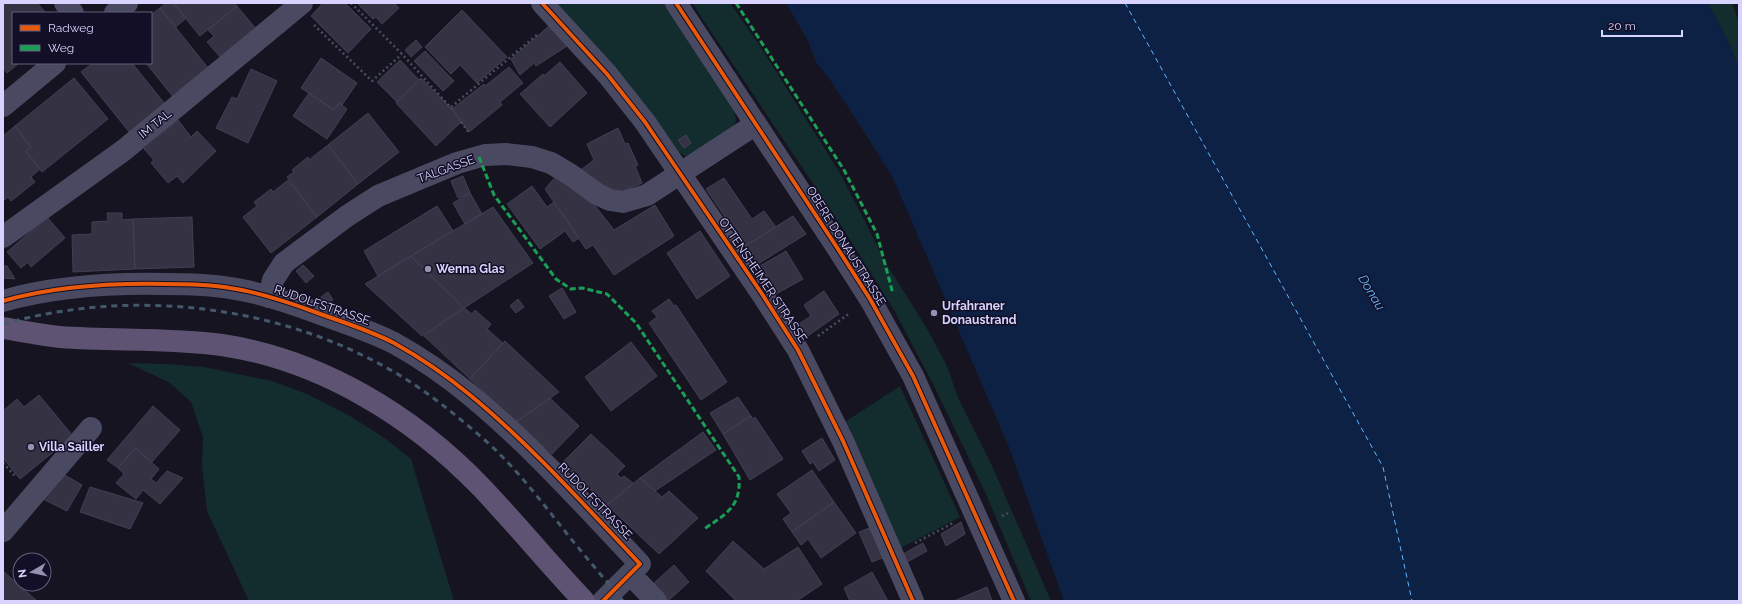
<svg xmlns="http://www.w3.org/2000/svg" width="1742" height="604" font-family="Raleway,sans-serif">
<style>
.green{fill:#132c2d}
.water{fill:#0d2144}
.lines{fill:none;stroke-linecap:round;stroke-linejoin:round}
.ferry{stroke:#62b6ff;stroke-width:1;stroke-dasharray:5 4;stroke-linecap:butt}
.building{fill:#343243;stroke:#433f54}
.path{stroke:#44505f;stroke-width:2.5;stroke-dasharray:2 3;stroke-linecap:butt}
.minor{stroke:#4a4962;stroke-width:22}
.major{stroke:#5e5373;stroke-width:22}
.rail{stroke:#43596b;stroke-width:3;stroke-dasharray:6 5;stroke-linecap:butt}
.quiet{stroke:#1a9f57;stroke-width:3;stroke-dasharray:6 3;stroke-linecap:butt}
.cycleway-casing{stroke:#130f26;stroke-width:6}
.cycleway{stroke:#e8590c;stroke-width:4}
.poi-dot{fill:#9591b1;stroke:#130f26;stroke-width:1.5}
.labels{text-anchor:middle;stroke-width:3;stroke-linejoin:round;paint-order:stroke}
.street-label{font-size:12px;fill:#d9d4ff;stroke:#130f26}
.poi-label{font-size:12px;font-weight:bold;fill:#d9d4ff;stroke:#130f26;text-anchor:start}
.water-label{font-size:13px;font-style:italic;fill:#62b6ff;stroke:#130f26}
</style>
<rect width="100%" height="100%" fill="#161421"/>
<path class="green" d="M 556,3 L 665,3 L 731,100 L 736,119 L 734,127 L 692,154 L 685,156 L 678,152 Z
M 692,3 L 730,3 L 758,43 L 840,173 L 886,263 L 926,327 L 946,364 L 959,400 L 993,468 L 1051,601 L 1031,601 L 986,494 L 933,384 L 894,310 L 842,227 Z
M 1708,3 L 1732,3 L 1739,23 L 1739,68 L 1726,37 Z
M 128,363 L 168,364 L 204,367 L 272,381 L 307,394 L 350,416 L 386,439 L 411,459 L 454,601 L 249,601 L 207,511 L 202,465 L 203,437 L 191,402 L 170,383 Z
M 900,386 L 960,517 L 899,549 L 845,422 Z"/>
<path class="water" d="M 786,3 L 1708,3 L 1726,37 L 1739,68 L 1739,601 L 1064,601 L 1009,447 L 893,178 L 858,122 L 828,77 L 816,62 L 808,41 Z"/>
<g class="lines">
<path class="ferry" d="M 1125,3 L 1383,467 L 1412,601"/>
</g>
<path class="building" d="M 7,3 L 37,3 L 46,13 L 13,13 L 13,63 L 19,63 L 7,73 L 3,68 L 3,6 Z
M 166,3 L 173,3 L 186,18 L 176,27 L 160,8 Z
M 173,3 L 235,3 L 237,6 L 200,36 Z
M 323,3 L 345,3 L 371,29 L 348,53 L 311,16 Z
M 357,3 L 394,3 L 399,8 L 382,24 L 376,17 L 373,19 Z
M 237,6 L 256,29 L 221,58 L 207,42 L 214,36 L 208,30 Z
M 160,8 L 209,69 L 174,98 L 146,63 L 151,63 L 151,15 Z
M 462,10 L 507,57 L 477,83 L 460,65 L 451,74 L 425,47 Z
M 549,26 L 567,46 L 536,66 L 534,63 L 520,75 L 511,59 Z
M 416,40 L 422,47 L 411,57 L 405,50 Z
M 425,51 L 454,81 L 443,91 L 414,61 Z
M 321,58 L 357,83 L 342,105 L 339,103 L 334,110 L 301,88 Z
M 400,60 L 419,80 L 397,102 L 377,82 Z
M 560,62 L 587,93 L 550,127 L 520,94 L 543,74 L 544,76 Z
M 93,63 L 132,63 L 165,104 L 130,133 L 81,72 Z
M 509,67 L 523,83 L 500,102 L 502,105 L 469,132 L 452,109 L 484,84 L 485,86 Z
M 251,69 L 277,81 L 248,143 L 216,128 L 232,97 L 237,99 Z
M 74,78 L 108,119 L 42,172 L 26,151 L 31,147 L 15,126 Z
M 421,78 L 452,109 L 461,122 L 436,146 L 396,103 Z
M 309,93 L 334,110 L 339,103 L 347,109 L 327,139 L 293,116 Z
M 368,113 L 399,152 L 358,184 L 328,145 Z
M 178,120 L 191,137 L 197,131 L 216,151 L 183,183 L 177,176 L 168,183 L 151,163 L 154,160 L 144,149 Z
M 15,126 L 31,147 L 26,151 L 40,169 L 31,177 L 35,182 L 11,201 L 8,197 L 3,201 L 3,136 Z
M 618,128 L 625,144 L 628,143 L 638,165 L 635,166 L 642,183 L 609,197 L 586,178 L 582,169 L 594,160 L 587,144 Z
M 686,135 L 691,143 L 684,148 L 678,140 Z
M 328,145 L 358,184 L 317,217 L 287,177 L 294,172 L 292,170 L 308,157 L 309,160 Z
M 558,174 L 588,197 L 614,230 L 655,205 L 674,236 L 614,275 L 593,245 L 586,249 L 545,189 Z
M 463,176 L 470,193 L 458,198 L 451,181 Z
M 724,178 L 752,219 L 764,211 L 776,227 L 745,246 L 706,189 Z
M 288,180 L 317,217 L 271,253 L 243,217 L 257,206 L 254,202 L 271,189 L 273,192 Z
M 532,186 L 547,207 L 554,202 L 579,238 L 573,242 L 565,231 L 540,249 L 507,204 Z
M 470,193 L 482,214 L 465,224 L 453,203 Z
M 437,206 L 453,231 L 378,276 L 364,251 Z
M 493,207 L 533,263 L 464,308 L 411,256 Z
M 107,213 L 122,213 L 122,220 L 133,219 L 135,269 L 73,272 L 72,235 L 92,234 L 92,222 L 108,221 Z
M 793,216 L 806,234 L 758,264 L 745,246 Z
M 47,217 L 65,238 L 31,267 L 28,262 L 21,268 L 7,252 Z
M 192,217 L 194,267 L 135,269 L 133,219 Z
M 700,231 L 730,276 L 697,299 L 667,253 Z
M 786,251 L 803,279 L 776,294 L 760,266 Z
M 411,256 L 464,308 L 422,336 L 365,284 Z
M424.5 268a3.5 3.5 0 1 1 7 0a3.5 3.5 0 1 1-7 0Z
M 303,265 L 314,276 L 306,283 L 296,271 Z
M 3,266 L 7,266 L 15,279 L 3,278 Z
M 562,288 L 576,312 L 564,319 L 549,296 Z
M 824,291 L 839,314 L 802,340 L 794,327 L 811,316 L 804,305 Z
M 328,292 L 333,300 L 326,305 L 321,297 Z
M 518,299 L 524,307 L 516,313 L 510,306 Z
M 669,299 L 674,306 L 676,305 L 727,382 L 701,400 L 649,323 L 657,317 L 652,311 Z
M 464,308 L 472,314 L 475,310 L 491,324 L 487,329 L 503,343 L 470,379 L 424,336 Z
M 505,341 L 559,392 L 516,422 L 470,379 Z
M 631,342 L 657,376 L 611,411 L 585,377 Z
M 39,395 L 73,436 L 20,479 L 3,458 L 3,411 L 17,399 L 24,407 Z
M 738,397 L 751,416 L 723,434 L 710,413 Z
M 550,398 L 579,426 L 552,454 L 516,422 Z
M 153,406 L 180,430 L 152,462 L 135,448 L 118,468 L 107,460 Z
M 751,416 L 753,419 L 755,417 L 783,459 L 750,480 L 723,434 Z
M 703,432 L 716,450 L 655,491 L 640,478 Z
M 591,434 L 625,466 L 617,474 L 621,478 L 624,476 L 633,483 L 607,505 L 562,463 Z
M 822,438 L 835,460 L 819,471 L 813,462 L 810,464 L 802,451 Z
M 135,448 L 159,469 L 151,479 L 156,483 L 167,471 L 183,478 L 160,504 L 143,490 L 136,499 L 116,483 L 124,474 L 118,468 Z
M 812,470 L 834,502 L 792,532 L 783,519 L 791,513 L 777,494 Z
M 61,473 L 82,485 L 67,511 L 41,498 Z
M 640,478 L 662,497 L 669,491 L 698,518 L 659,554 L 607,505 Z
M 90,487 L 143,503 L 130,529 L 80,512 Z
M 834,502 L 856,533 L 821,558 L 808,539 L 801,545 L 792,532 Z
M 961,522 L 965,534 L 946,546 L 941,534 Z
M 872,527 L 885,557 L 872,562 L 859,532 Z
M 733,541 L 764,569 L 798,547 L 822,584 L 797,601 L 736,601 L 706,571 Z
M 923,543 L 927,551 L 907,562 L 903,554 Z
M 674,565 L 689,582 L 668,601 L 653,584 Z
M 3,571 L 37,601 L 3,601 Z
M 872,572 L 888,601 L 850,601 L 844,588 Z
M 987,587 L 992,601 L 954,601 Z"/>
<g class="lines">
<path class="path" d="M 351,3 L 402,54 L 452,109
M 314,25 L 372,81 L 402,54
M 451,107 L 538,34
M 461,122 L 470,134
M 818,336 L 850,313
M 3,463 L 16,477
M 1002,516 L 1008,513
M 915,543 L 953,523"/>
<path class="minor" d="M 65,3 L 73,13
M 542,3 L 607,74 L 645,122 L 762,294 L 798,350 L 843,441 L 913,601
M 676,3 L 838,249 L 870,299 L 913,376 L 1014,601
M 115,13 L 127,3
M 3,106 L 55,63
M 3,237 L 124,150 L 302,3
M 269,297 L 273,280 L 284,263 L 347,216 L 378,196 L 457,163 L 485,155 L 506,154 L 532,157 L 551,163 L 571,175 L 597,194 L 610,200 L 623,202 L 647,195 L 756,124
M 3,301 C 55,286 110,283 164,284 C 186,284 208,284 230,288 C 259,292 288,302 315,312 C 342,322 369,330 394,343 C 421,358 447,376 470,395 C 532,446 585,506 640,564 L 603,601
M 3,531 L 91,428
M 630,574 L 656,601"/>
<path class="major" d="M 3,328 C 22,331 41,335 60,337 C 114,341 168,338 222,345 C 321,360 413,416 482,488 C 517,525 549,564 584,601"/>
<path class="rail" d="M 3,324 C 138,286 293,306 412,383 C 439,401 463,421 487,442 C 516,468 540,500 564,530 C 583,554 603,577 623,601"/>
<path class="quiet" d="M 736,3 L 844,170 L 877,234 L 893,294
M 479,157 L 494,195 L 556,279 L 571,289 L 582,288 L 607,294 L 636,323 L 739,477 C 741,507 726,514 704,529"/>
<g class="cycleway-casing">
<path id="cycleway" d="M 542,3 L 607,74 L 645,122 L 762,294 L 798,350 L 843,441 L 913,601
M 676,3 L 838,249 L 870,299 L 913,376 L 1014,601
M 3,301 C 55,286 110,283 164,284 C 186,284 208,284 230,288 C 259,292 288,302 315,312 C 342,322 369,330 394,343 C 421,358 447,376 470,395 C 532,446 585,506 640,564 L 603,601"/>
</g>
<use href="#cycleway" class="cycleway"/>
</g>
<g class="poi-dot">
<circle cx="428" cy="269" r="4"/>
<circle cx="934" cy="313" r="4"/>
<circle cx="31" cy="447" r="4"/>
</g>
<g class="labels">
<g class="street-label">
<text transform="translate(155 124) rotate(-39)" y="4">IM TAL</text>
<text transform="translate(446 169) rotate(-20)" y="4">TALGASSE</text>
<text transform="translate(846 246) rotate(58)" y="4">OBERE DONAUSTRASSE</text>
<text transform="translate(763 280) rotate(56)" y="4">OTTENSHEIMER STRASSE</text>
<text transform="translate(322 305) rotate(19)" y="4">RUDOLFSTRASSE</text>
<text transform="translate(595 501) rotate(46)" y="4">RUDOLFSTRASSE</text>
</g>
<g class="poi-label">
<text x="436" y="273">Wenna Glas</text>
<text x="942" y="310">Urfahraner<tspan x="942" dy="14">Donaustrand</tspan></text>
<text x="39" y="451">Villa Sailler</text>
</g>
<g class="water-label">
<text transform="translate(1372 292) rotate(59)" y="5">Donau</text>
</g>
</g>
<rect width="1742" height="604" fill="none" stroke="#d9d4ff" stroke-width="8"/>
<rect x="12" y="12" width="140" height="52" fill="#130f26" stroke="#625e7d"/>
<rect x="20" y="25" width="20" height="6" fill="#e8590c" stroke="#625e7d"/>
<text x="48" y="32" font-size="12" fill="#d9d4ff">Radweg</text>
<rect x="20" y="45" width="20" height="6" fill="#1a9f57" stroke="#625e7d"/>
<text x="48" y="52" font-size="12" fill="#d9d4ff">Weg</text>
<g transform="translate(32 572) rotate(261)"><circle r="19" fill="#130f26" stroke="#625e7d"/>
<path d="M0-3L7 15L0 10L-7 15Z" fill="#9591b1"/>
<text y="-6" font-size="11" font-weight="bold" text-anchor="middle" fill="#d9d4ff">N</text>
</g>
<path d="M1602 30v6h80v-6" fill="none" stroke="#d9d4ff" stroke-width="2"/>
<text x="1608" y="30" font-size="12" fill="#d9d4ff" stroke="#130f26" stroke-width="3" paint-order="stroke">20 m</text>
</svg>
